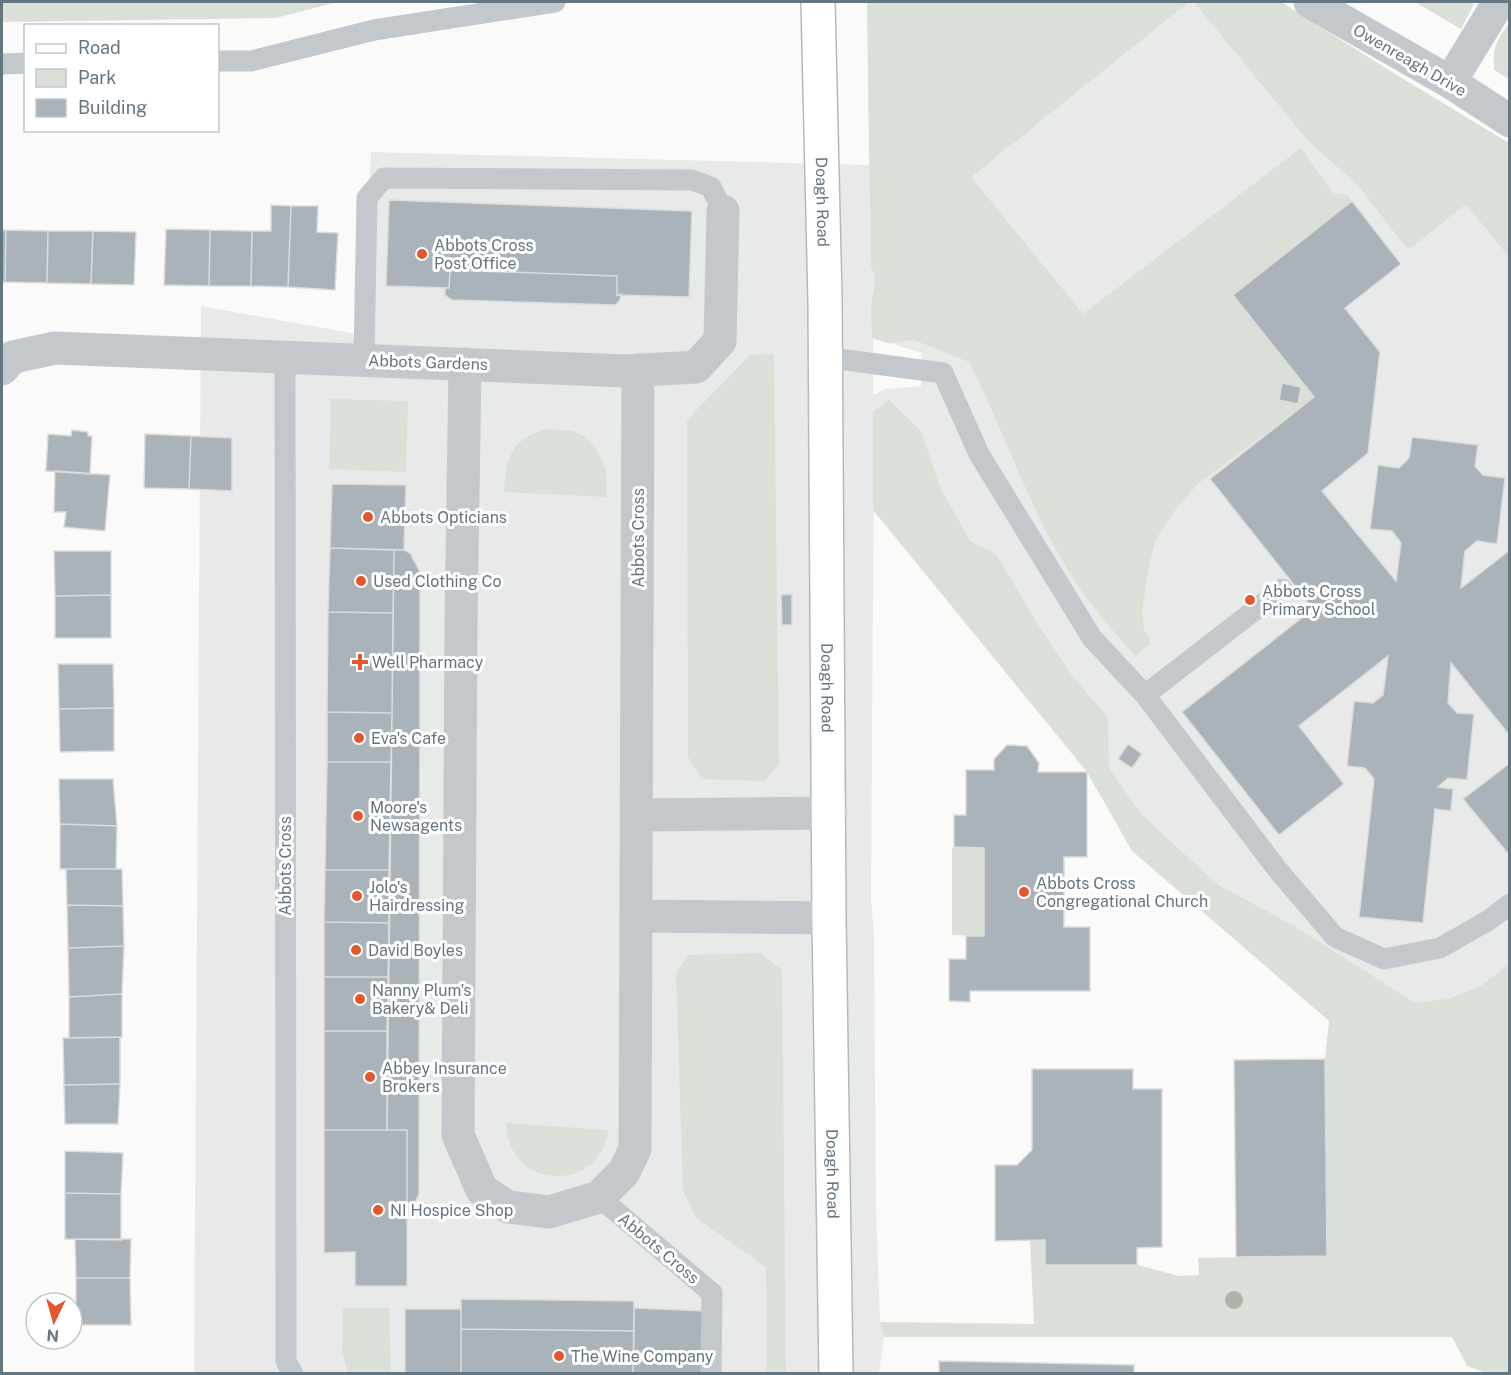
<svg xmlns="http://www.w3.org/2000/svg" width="1511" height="1375" font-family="'Public Sans',sans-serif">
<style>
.built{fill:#e8e9e9;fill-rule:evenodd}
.green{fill:#dadfd7}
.building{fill:#aab3b9;stroke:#dcdcda;stroke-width:1.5}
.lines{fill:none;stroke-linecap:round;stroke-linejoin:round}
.secondary-casing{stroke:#b3babf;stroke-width:36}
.service{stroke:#c3c8cc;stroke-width:21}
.minor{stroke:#c3c8cc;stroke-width:33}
.secondary{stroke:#fff;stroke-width:33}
.tree{fill:#aab4a7}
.poi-dot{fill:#e4572e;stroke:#fff;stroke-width:2}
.labels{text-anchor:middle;stroke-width:6;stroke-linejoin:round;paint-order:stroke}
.street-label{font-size:16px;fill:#657683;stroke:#fff}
.poi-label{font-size:16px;fill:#657683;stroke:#fff;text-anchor:start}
</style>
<rect width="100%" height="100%" fill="#fafaf8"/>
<path class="built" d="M 867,2 L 1258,2 L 1509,157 L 1509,1117 L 1220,886 L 1141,814 L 874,432 L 871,898 L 874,937 L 876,1207 L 880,1322 L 884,1337 L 879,1373 L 194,1374 L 201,306 L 362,335 L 371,152 L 869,165 ZM 873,338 L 922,353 L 921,386 L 886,389 L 873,395 Z"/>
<path class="green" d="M 2,2 L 337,2 L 276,18 L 2,22 Z
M 867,2 L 1189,2 L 971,177 L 1083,314 L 1301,148 L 1333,193 L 1347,195 L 1352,201 L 1234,295 L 1314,397 L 1199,483 L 1178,506 L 1156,539 L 1148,570 L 1142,613 L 1144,629 L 1151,643 L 1135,656 C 1115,632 1092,608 1075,581 C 1030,513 1006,434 969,362 L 914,340 L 887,343 L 872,338 C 872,326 870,311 872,299 C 875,285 877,281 871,266 Z
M 1194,2 L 1281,2 L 1400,77 L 1509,143 L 1509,257 L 1466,204 L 1408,250 L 1358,185 L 1309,142 Z
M 1415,2 L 1469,2 L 1474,4 L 1461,29 Z
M 1508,25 L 1510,26 L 1509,79 L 1494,70 C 1493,48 1495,42 1508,25 Z
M 774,354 L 779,764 L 764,781 L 702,779 L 688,757 L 687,420 L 750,355 Z
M 331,399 L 408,401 L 406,472 L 329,469 Z
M 889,400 L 921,431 L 940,487 L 970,541 L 996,554 L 1040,628 L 1071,674 L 1108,718 L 1109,768 L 1141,814 L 1220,886 L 1296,927 L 1415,1003 L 1448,999 L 1481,986 L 1509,964 L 1509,1373 L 1486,1373 L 1467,1366 L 1452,1337 L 884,1337 L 880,1322 L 1034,1324 L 1030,1241 L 1045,1240 L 1179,1276 L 1199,1275 L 1198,1258 L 1327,1256 L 1325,1059 L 1329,1021 L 1132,851 L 1087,772 L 873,510 L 873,411 Z
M 548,429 L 573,431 L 585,437 L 596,449 L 606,469 L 607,497 L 504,492 C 506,456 511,439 548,429 Z
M 952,848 L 984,848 L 984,936 L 952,935 Z
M 760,953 L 782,970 L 786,1373 L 767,1373 L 766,1267 L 696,1218 L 683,1191 L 676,972 L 689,955 Z
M 506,1123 L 608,1130 C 602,1193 508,1192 506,1123 Z
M 343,1308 L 389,1308 L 391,1373 L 348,1373 L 342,1352 Z"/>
<path class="building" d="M 389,200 L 692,211 L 689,297 L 617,295 L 617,276 L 450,270 L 449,288 L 386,286 Z
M 1352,201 L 1401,264 L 1345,308 L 1380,352 L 1368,453 L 1322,491 L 1396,581 L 1401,543 L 1392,531 L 1370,529 L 1378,465 L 1399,468 L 1409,458 L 1412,437 L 1478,445 L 1475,466 L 1483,475 L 1505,478 L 1497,544 L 1477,541 L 1465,551 L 1461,588 L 1510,550 L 1510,736 L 1451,663 L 1448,703 L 1457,713 L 1474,714 L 1467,780 L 1448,778 L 1438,787 L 1453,789 L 1451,811 L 1435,809 L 1423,923 L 1359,917 L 1374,779 L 1365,768 L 1347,766 L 1354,701 L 1373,703 L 1383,695 L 1388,656 L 1299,726 L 1344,784 L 1279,835 L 1182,712 L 1313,609 L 1210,479 L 1314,397 L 1233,295 Z
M 271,205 L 291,206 L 288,287 L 251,286 L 252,231 L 271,231 Z
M 291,206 L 318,206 L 317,232 L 338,233 L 335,290 L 288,287 Z
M 166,229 L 210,230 L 209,286 L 164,285 Z
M 2,230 L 6,230 L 5,282 L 2,282 Z
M 6,230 L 48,231 L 47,283 L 5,282 Z
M 210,230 L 252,231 L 251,286 L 209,286 Z
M 48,231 L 93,231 L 91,284 L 47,283 Z
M 93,231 L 136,232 L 134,285 L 91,284 Z
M 450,270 L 617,276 L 617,295 L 621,294 L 620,300 L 616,305 L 452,300 L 445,295 L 445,288 L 449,288 Z
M 1282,383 L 1301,387 L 1298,404 L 1279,400 Z
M 72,430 L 88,432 L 88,436 L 92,436 L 90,474 L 46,471 L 48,434 L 71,436 Z
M 145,434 L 191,436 L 189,489 L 144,488 Z
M 191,436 L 232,438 L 232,491 L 189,489 Z
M 55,471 L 110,475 L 105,531 L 64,527 L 66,512 L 54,512 Z
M 332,484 L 406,485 L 404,550 L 330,548 Z
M 330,548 L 394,550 L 393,613 L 328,612 Z
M 394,550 L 404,550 L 410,553 L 420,572 L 419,1194 L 415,1203 L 407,1203 L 407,1130 L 387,1130 Z
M 54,551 L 111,551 L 111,595 L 55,596 Z
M 792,594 L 792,625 L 782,625 L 781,595 Z
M 111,595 L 111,638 L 55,638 L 55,596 Z
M 328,612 L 393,613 L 392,713 L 327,712 Z
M 58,664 L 113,664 L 114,708 L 59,709 Z
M 114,708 L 114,751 L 60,752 L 59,709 Z
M 327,712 L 392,713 L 391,762 L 327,762 Z
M 1128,744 L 1142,754 L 1132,768 L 1118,759 Z
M 1007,745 L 1027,746 L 1039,763 L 1038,772 L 1087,772 L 1087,857 L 1064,857 L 1064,927 L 1090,927 L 1090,991 L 970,991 L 970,1002 L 949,1001 L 949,959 L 966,959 L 966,936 L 984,936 L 984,848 L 954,847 L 954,815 L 966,815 L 966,770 L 994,770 L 994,759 Z
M 327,762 L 391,762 L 389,870 L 325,870 Z
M 1510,763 L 1510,856 L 1463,799 Z
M 59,779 L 113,779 L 117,826 L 60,824 Z
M 60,824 L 117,826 L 116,869 L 60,869 Z
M 66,869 L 122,869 L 123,906 L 67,905 Z
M 325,870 L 389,870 L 389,923 L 324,922 Z
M 67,905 L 123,906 L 124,946 L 68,948 Z
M 324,922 L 389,923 L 388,977 L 324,977 Z
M 124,946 L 122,994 L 69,997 L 68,948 Z
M 324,977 L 388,977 L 387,1031 L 324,1031 Z
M 122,994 L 122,1037 L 69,1038 L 69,997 Z
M 324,1031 L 387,1031 L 387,1130 L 324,1130 Z
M 120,1037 L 120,1084 L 64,1085 L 63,1038 Z
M 1325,1059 L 1327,1256 L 1236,1257 L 1234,1060 Z
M 1032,1069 L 1133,1069 L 1133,1089 L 1162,1089 L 1162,1247 L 1137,1248 L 1137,1265 L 1045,1265 L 1045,1240 L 995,1241 L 995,1165 L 1017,1165 L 1032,1150 Z
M 120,1084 L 118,1124 L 65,1124 L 64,1085 Z
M 324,1130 L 407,1130 L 407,1286 L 355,1286 L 355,1252 L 324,1253 Z
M 65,1151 L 123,1153 L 121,1194 L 65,1193 Z
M 65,1193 L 121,1194 L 121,1240 L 65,1239 Z
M 75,1239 L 131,1239 L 130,1278 L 76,1278 Z
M 76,1278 L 130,1278 L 131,1325 L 76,1325 Z
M 461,1299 L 634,1301 L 634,1331 L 461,1329 Z
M 634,1308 L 706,1311 L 704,1374 L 633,1374 Z
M 405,1309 L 461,1309 L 461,1374 L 405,1374 Z
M 461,1329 L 634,1331 L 633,1374 L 461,1374 Z
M 939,1361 L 1134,1365 L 1134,1374 L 939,1374 Z"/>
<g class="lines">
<g class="secondary-casing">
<g id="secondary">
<path id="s1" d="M 818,2 L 825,300 L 829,918 L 836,1374"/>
</g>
</g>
<path class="service" d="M 218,61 L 251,61 L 374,30 L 555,2
M 2,64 L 26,63
M 285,357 L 286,1361 L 293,1374
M 824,357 L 943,373 L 979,454 L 1092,638 L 1145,695 L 1277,869 L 1335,937 L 1384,959 L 1440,948 L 1489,920 L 1510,904
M 364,360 L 367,198 L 384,178 L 692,180 L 711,187 L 723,211
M 1145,695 L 1282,589
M 599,1197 L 712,1293 L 711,1374"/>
<path class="minor" d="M 1310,2 L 1450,82 L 1510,121
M 1450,82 L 1499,2
M 465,364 L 461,626 L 458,1135 L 482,1190 L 508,1207 L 549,1212 L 599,1197 L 624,1172 L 635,1149 L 638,370
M 2,369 L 13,357 L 55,348 L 625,371 L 696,367 L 720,341 L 723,211
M 636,815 L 830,813
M 636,916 L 829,918"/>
<use href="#secondary" class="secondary"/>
</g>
<circle class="tree" cx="1234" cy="1300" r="9"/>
<g class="poi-dot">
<circle cx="422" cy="254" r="6"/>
<circle cx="368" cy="517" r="6"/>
<circle cx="361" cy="581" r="6"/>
<circle cx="1250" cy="600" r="6"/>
<path d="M357 653h6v6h6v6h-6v6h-6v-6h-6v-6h6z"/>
<circle cx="359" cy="738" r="6"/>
<circle cx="358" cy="816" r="6"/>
<circle cx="1024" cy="892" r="6"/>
<circle cx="357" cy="896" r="6"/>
<circle cx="356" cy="950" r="6"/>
<circle cx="360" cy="999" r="6"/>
<circle cx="370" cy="1077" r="6"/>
<circle cx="378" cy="1210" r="6"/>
<circle cx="559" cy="1356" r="6"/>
</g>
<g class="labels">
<g class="street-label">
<text transform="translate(1410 60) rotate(30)" y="6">Owenreagh Drive</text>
<text dy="6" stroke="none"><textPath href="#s1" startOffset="200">Doagh Road</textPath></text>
<text transform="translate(428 362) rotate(2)" y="6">Abbots Gardens</text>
<text transform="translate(638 538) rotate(-90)" y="6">Abbots Cross</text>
<text dy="6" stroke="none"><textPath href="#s1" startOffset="686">Doagh Road</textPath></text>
<text transform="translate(285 866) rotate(-90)" y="6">Abbots Cross</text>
<text dy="6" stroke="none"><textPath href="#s1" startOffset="1172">Doagh Road</textPath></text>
<text transform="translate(659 1248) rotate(40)" y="6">Abbots Cross</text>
</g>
<g class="poi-label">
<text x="434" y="251">Abbots Cross<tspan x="434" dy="18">Post Office</tspan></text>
<text x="380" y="523">Abbots Opticians</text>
<text x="373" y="587">Used Clothing Co</text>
<text x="1262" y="597">Abbots Cross<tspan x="1262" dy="18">Primary School</tspan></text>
<text x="372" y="668">Well Pharmacy</text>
<text x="371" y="744">Eva's Cafe</text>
<text x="370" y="813">Moore's<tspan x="370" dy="18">Newsagents</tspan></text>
<text x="1036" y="889">Abbots Cross<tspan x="1036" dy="18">Congregational Church</tspan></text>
<text x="369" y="893">Jolo's<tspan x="369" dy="18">Hairdressing</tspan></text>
<text x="368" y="956">David Boyles</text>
<text x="372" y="996">Nanny Plum's<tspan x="372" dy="18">Bakery&amp; Deli</tspan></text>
<text x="382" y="1074">Abbey Insurance<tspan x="382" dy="18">Brokers</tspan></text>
<text x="390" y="1216">NI Hospice Shop</text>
<text x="571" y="1362">The Wine Company</text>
</g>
</g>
<rect width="1511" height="1375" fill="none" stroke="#657683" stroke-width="6"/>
<rect x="24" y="24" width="195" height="108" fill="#ffffff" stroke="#c1c8cd" stroke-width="1.5"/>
<rect x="36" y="44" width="30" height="9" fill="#ffffff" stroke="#c1c8cd" stroke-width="1.5"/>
<text x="78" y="54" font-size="18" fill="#657683">Road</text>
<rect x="36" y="69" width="30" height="18" fill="#dadfd7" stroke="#c1c8cd" stroke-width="1.5"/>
<text x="78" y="84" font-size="18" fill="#657683">Park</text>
<rect x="36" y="99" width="30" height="18" fill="#aab3b9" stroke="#c1c8cd" stroke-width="1.5"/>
<text x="78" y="114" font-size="18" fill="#657683">Building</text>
<g transform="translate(54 1321) rotate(185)"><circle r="28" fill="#ffffff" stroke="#c1c8cd" stroke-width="1.5"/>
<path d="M0-4.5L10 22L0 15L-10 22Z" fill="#e4572e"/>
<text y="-9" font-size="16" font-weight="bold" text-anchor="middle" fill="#657683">N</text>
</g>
</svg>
